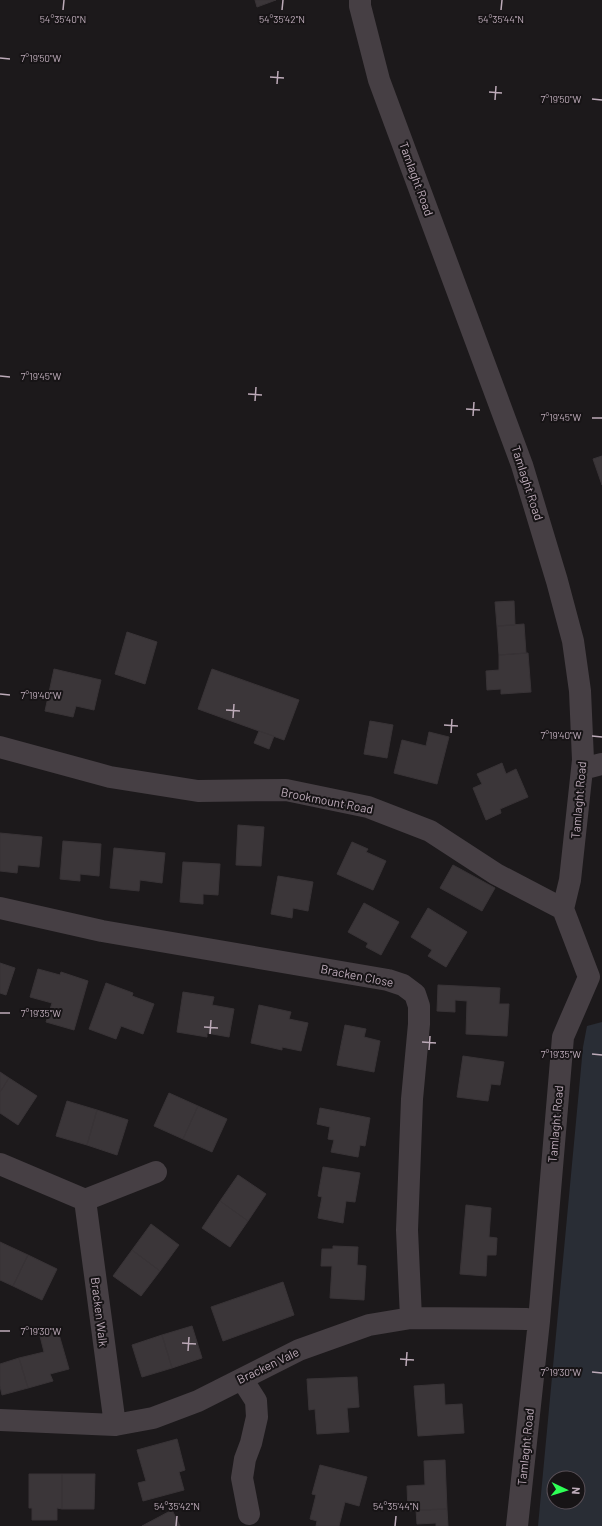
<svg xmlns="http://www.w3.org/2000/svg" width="602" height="1526" font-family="Barlow,sans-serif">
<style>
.green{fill:#292d35;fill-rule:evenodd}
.building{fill:#3b3639;stroke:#383336}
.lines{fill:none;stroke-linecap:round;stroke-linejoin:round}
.minor{stroke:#463f44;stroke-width:22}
.ticks{fill:none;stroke:#bdabb9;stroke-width:1.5}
.labels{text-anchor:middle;stroke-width:4;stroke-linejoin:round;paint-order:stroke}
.street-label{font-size:12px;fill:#bdabb9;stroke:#171416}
.ticks-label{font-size:10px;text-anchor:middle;fill:#bdabb9;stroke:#171416;stroke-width:4;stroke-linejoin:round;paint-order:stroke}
</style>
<rect width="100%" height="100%" fill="#1c191b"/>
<path class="green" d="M 602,1022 L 602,1526 L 538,1526 L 583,1047 L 587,1026 ZM 554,1478 L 578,1478 L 578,1502 L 554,1502 Z"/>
<path class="building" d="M 255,0 L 276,0 L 257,7 Z
M 602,456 L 602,485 L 593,459 Z
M 514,601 L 515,625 L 497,626 L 495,602 Z
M 524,624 L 526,653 L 499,655 L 497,626 Z
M 127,632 L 157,642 L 145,684 L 115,674 Z
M 528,653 L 531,692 L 501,694 L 501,689 L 487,690 L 486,671 L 499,670 L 499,655 Z
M 54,669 L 101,680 L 94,710 L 76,706 L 73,717 L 45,711 Z
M 212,669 L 299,700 L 284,740 L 198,709 Z
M 370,721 L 393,725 L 387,758 L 364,754 Z
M 259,731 L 274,736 L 269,749 L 254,743 Z
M 429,732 L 449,737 L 437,784 L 394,773 L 402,740 L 426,746 Z
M 502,763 L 506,774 L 516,769 L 528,797 L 500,809 L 501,813 L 486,820 L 473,788 L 482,784 L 477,774 Z
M 238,825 L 264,827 L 261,866 L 236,865 Z
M 0,833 L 42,837 L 39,867 L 18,865 L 17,873 L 0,871 Z
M 63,841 L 101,844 L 99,876 L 80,874 L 80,881 L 60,879 Z
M 352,842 L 368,849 L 366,852 L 386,861 L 373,890 L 337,874 Z
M 114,848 L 165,853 L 162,883 L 140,880 L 139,891 L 110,888 Z
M 183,862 L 220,864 L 218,895 L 203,894 L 203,904 L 180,902 Z
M 453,865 L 495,888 L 482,911 L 440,888 Z
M 278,876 L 313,882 L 308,911 L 293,908 L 292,918 L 271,914 Z
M 364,903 L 399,922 L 381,955 L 366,947 L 368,943 L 348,932 Z
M 428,908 L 467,932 L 446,967 L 428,956 L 432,950 L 411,937 Z
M 0,963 L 15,968 L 6,995 L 0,993 Z
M 38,969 L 60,975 L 61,972 L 88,981 L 74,1030 L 46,1022 L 52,1003 L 30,997 Z
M 106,983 L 133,993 L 132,996 L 154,1004 L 143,1034 L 121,1026 L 116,1039 L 89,1029 Z
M 438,985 L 500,988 L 499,1004 L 509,1004 L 507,1036 L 466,1034 L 467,1001 L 455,1000 L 455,1012 L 437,1011 Z
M 183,992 L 214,997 L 212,1005 L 234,1009 L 229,1037 L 207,1033 L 207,1037 L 177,1032 Z
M 259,1005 L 291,1012 L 289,1019 L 308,1023 L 301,1051 L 282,1047 L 282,1050 L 251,1043 Z
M 345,1025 L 366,1029 L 364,1037 L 380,1041 L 374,1072 L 337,1065 Z
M 463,1056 L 504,1062 L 500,1085 L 491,1084 L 488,1101 L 457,1097 Z
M 0,1072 L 9,1078 L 0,1092 Z
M 9,1078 L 37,1096 L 18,1125 L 0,1113 L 0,1092 Z
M 169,1093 L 198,1106 L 183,1139 L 154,1126 Z
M 67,1101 L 97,1110 L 87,1145 L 56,1136 Z
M 198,1106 L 227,1119 L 212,1152 L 183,1139 Z
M 320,1108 L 370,1118 L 365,1146 L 360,1145 L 358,1157 L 331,1152 L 334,1140 L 328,1139 L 330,1127 L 317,1124 Z
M 97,1110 L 128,1120 L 117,1155 L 87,1145 Z
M 323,1167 L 360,1173 L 355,1202 L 346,1201 L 343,1223 L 318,1218 L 322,1197 L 318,1196 Z
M 238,1175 L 266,1194 L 248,1221 L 220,1201 Z
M 220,1201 L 248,1221 L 230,1247 L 202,1228 Z
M 466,1205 L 491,1208 L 489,1237 L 497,1238 L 496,1255 L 487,1255 L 486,1276 L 460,1274 Z
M 151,1224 L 179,1245 L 160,1271 L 132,1250 Z
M 0,1242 L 28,1255 L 13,1286 L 0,1280 Z
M 333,1246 L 358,1247 L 357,1265 L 366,1266 L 364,1300 L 330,1298 L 332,1266 L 321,1266 L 322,1249 L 333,1249 Z
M 132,1250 L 160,1271 L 141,1296 L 113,1276 Z
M 28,1255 L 57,1269 L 42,1300 L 13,1286 Z
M 283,1282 L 294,1315 L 223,1341 L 211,1307 Z
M 192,1326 L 202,1358 L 172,1368 L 162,1335 Z
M 58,1331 L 69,1369 L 50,1374 L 53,1381 L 28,1388 L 19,1358 L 44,1352 L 40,1336 Z
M 162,1335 L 172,1368 L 142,1377 L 132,1345 Z
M 19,1358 L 28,1388 L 2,1395 L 0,1386 L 0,1364 Z
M 357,1377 L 359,1407 L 347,1408 L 349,1432 L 317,1434 L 315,1409 L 309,1410 L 307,1379 Z
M 444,1384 L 445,1405 L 462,1404 L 464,1433 L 418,1436 L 414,1386 Z
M 177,1439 L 185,1470 L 179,1472 L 184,1490 L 143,1501 L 138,1483 L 146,1481 L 137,1450 Z
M 445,1460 L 447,1509 L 408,1511 L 407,1486 L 425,1485 L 424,1461 Z
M 320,1465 L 367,1477 L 359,1506 L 345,1502 L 339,1526 L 316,1526 L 317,1521 L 310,1519 L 316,1495 L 312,1494 Z
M 29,1474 L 62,1474 L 62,1509 L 57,1508 L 57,1520 L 32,1520 L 32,1508 L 29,1508 Z
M 62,1474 L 95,1474 L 94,1509 L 62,1509 Z
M 447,1509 L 448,1526 L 436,1526 L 436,1523 L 417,1524 L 416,1510 Z
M 172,1510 L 180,1526 L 142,1526 Z"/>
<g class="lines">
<path class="minor" d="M 360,0 L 360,6 L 379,80 L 522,465 L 557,581 L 573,641 L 580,691 L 583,760 L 570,880 L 563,909 L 589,977 L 563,1037 L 539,1321 L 517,1526
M 0,747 L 110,777 L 198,791 L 286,790 L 368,807 L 430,831 L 496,874 L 563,909
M 582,769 L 602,764
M 0,908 L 102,931 L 388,980 L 403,985 L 415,994 L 419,1006 L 419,1024 L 412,1099 L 407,1230 L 411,1318
M 0,1164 L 85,1200 L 115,1425
M 85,1200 L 156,1172
M 242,1379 L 256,1401 L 257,1417 L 251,1443 L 245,1459 L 242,1478 L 249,1514
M 0,1420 L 115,1425 L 153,1418 L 198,1401 L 299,1350 L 369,1325 L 411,1318 L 527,1319 L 539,1321"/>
</g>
<path class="ticks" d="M 63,10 L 64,0M 282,10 L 283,0M 501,10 L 502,0M 0,58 L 10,59M 270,77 L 284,78M 277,84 L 278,71M 489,92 L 502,93M 592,99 L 602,100M 495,100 L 496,86M 0,376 L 10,377M 248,394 L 262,395M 255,401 L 256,387M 466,409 L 480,410M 473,416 L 474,402M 592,418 L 602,418M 0,694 L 10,695M 226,710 L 240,711M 233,718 L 234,704M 444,725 L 458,726M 451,733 L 452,719M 592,736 L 602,737M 0,1013 L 10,1013M 204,1027 L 218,1028M 210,1034 L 211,1020M 422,1042 L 436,1043M 429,1050 L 430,1036M 592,1054 L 602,1055M 0,1331 L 10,1331M 182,1343 L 196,1344M 188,1351 L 189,1337M 400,1359 L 414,1360M 406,1366 L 407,1352M 592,1372 L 602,1373M 176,1526 L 177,1516M 395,1526 L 396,1516"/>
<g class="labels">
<g class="street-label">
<text transform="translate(416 179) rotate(70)" y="4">Tamlaght Road</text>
<text transform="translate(527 483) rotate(72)" y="4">Tamlaght Road</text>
<text transform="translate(579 800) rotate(-85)" y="4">Tamlaght Road</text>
<text transform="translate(327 801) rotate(11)" y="4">Brookmount Road</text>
<text transform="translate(357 976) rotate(11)" y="4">Bracken Close</text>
<text transform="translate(556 1124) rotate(-85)" y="4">Tamlaght Road</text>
<text transform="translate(99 1312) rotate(83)" y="4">Bracken Walk</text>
<text transform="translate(268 1366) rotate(-26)" y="4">Bracken Vale</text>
<text transform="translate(526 1447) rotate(-84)" y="4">Tamlaght Road</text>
</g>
</g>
<g class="ticks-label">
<text x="63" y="23">54°35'40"N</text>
<text x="282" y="23">54°35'42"N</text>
<text x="501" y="23">54°35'44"N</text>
<text x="41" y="62">7°19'50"W</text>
<text x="561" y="103">7°19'50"W</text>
<text x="41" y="380">7°19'45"W</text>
<text x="561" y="421">7°19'45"W</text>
<text x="41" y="699">7°19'40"W</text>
<text x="561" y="739">7°19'40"W</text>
<text x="41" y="1017">7°19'35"W</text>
<text x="561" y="1058">7°19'35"W</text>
<text x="41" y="1335">7°19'30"W</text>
<text x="561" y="1376">7°19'30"W</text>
<text x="177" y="1510">54°35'42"N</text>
<text x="396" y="1510">54°35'44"N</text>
</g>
<g transform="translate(566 1490) rotate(94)"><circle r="19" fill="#171416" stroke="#595057"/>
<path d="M0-3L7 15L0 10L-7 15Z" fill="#2eff56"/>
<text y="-6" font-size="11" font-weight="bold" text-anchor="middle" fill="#bdabb9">N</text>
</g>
</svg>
